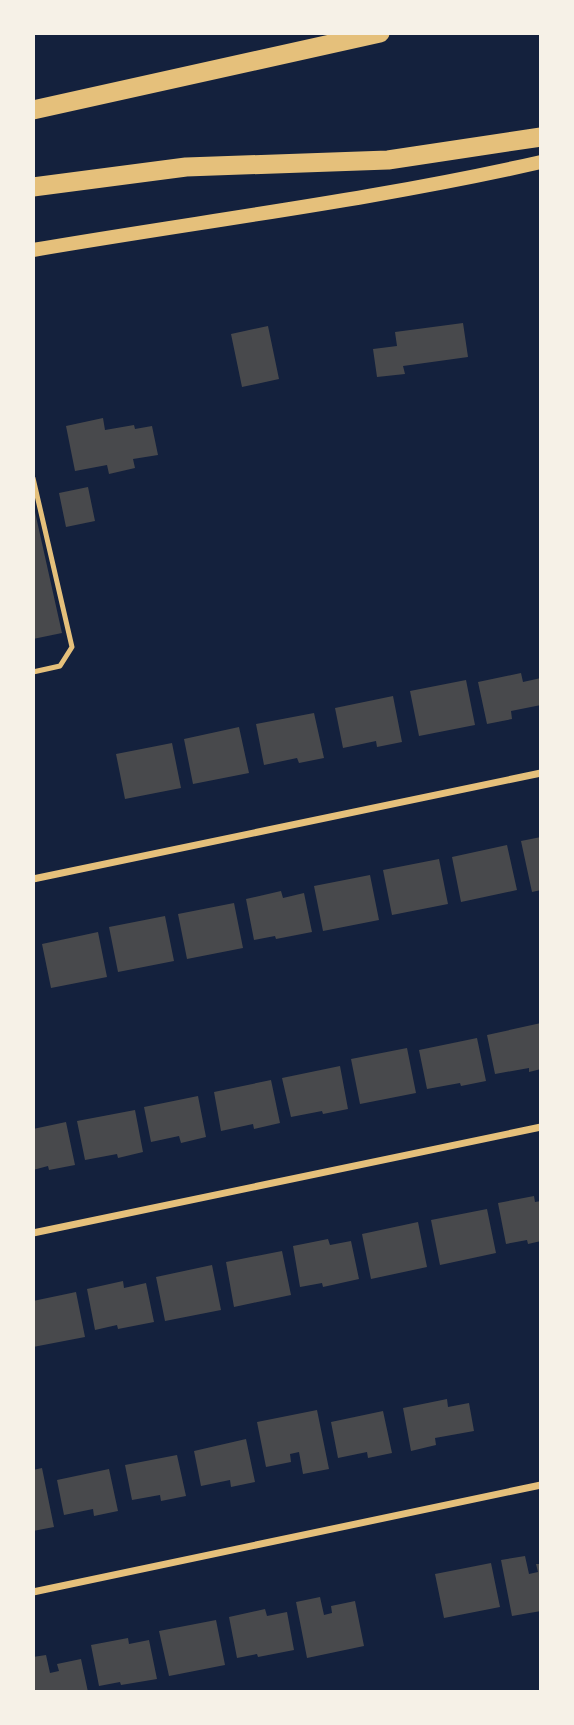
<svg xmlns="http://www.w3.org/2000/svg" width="574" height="1725" font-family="'Public Sans',sans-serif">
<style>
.building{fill:#48494c}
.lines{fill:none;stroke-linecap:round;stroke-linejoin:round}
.service{stroke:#e5c07b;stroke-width:5}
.minor{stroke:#e5c07b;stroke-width:7}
.secondary{stroke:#e5c07b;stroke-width:14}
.motorway{stroke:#e5c07b;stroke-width:19}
</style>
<rect width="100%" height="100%" fill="#14213d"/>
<path class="building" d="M 463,323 L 468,357 L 403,366 L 405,374 L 377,377 L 373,349 L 397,346 L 395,332 Z
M 268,326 L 279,379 L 242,387 L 231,334 Z
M 103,418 L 105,430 L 134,425 L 135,429 L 152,426 L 158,455 L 133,459 L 135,468 L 109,474 L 107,465 L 75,471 L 66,426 Z
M 88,487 L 95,521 L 66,527 L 59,493 Z
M 33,503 L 62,633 L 33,639 Z
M 521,673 L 523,682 L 541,678 L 541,705 L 511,711 L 512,719 L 487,724 L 478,682 Z
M 466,680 L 475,725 L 419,736 L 410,691 Z
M 393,696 L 402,742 L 377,747 L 376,741 L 343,748 L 335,708 Z
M 314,713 L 324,758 L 299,763 L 297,758 L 264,765 L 256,724 Z
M 239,727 L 249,773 L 193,784 L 184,739 Z
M 172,743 L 181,788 L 125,799 L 116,754 Z
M 541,837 L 541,890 L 532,892 L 521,841 Z
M 507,845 L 517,890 L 461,902 L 452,857 Z
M 439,859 L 448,904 L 392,915 L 383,870 Z
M 370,875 L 379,920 L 323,931 L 314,886 Z
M 281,891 L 283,898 L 304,893 L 312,932 L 276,939 L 275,936 L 254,940 L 246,899 Z
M 234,903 L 243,948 L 187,959 L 178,914 Z
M 165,916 L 174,961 L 118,972 L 109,927 Z
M 98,932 L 107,977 L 51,988 L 42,944 Z
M 541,1023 L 541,1069 L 529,1072 L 529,1068 L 495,1074 L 487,1035 Z
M 477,1038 L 486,1081 L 461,1086 L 460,1083 L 427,1089 L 419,1050 Z
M 407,1048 L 416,1093 L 360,1104 L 351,1059 Z
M 340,1066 L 348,1109 L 323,1114 L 322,1111 L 291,1117 L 282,1078 Z
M 271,1080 L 280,1123 L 254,1129 L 253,1124 L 221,1131 L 214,1092 Z
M 198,1096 L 206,1137 L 181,1143 L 179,1136 L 151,1142 L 144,1107 Z
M 135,1110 L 143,1152 L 118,1158 L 117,1154 L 85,1160 L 77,1121 Z
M 66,1122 L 75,1165 L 49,1170 L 48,1166 L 33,1170 L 33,1129 Z
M 534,1196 L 535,1202 L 541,1201 L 541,1241 L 528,1244 L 527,1240 L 506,1244 L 498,1203 Z
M 487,1209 L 496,1253 L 440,1265 L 431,1220 Z
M 418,1222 L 427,1267 L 371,1279 L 362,1234 Z
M 328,1239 L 330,1245 L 351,1241 L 359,1279 L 323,1287 L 322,1283 L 300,1287 L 293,1246 Z
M 282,1251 L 291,1295 L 234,1307 L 226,1262 Z
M 212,1265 L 221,1310 L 165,1321 L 156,1277 Z
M 123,1281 L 124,1288 L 146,1283 L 154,1322 L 118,1329 L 117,1325 L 95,1330 L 87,1289 Z
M 76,1292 L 85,1337 L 33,1347 L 33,1301 Z
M 447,1399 L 448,1407 L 469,1403 L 474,1431 L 435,1438 L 436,1445 L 411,1451 L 403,1408 Z
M 317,1410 L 329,1469 L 303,1474 L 299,1452 L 290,1454 L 291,1462 L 266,1467 L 257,1422 Z
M 383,1411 L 392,1453 L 368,1458 L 367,1452 L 338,1458 L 331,1422 Z
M 246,1439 L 255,1482 L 231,1487 L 230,1480 L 201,1486 L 194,1451 Z
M 177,1455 L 186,1496 L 161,1501 L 160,1495 L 132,1500 L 125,1465 Z
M 42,1468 L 54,1527 L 33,1531 L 33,1470 Z
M 109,1469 L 118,1511 L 94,1516 L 93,1509 L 64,1515 L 57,1480 Z
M 525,1556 L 529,1574 L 538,1572 L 536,1564 L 541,1564 L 541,1611 L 512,1616 L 501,1560 Z
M 491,1563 L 500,1607 L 444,1618 L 435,1574 Z
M 320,1597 L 324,1615 L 332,1613 L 331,1606 L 355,1601 L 364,1646 L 307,1658 L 296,1602 Z
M 265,1609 L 267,1616 L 287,1612 L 294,1650 L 258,1657 L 257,1654 L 237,1658 L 229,1617 Z
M 216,1620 L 225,1665 L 169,1676 L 159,1631 Z
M 128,1638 L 129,1644 L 149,1640 L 157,1679 L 121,1685 L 120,1682 L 99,1686 L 91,1645 Z
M 46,1655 L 50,1673 L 59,1671 L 57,1664 L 81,1659 L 88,1692 L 33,1692 L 33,1657 Z"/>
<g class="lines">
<path class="service" d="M 33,478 L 72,647 L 60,666 L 33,672"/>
<path class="minor" d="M 33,879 L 541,773
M 33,1233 L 541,1127
M 33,1592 L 541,1485"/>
<path class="secondary" d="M 33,250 C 202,221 374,200 541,162"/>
<path class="motorway" d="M 33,110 L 380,33
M 33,187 L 186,167 L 388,160 L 541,137"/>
</g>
<rect width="574" height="1725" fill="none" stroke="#f6f1e7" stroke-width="70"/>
</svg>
